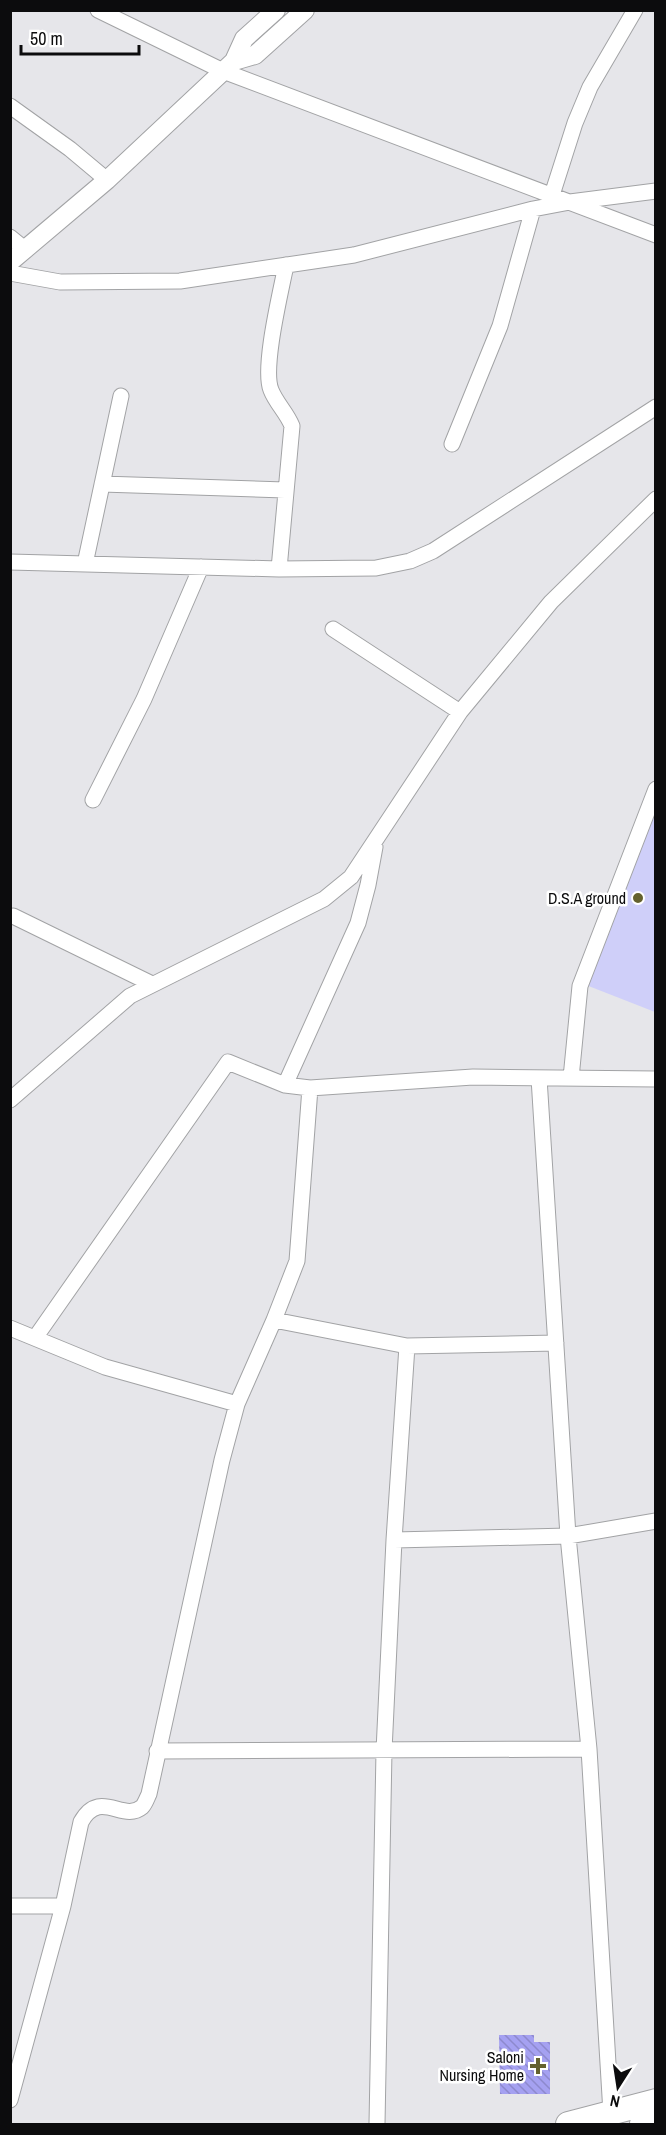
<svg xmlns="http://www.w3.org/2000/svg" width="666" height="2135" font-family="'Archivo Narrow',sans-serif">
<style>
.green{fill:#cfcff9}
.building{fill:url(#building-back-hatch)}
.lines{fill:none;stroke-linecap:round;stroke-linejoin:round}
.minor-casing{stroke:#a2a3a5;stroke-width:17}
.tertiary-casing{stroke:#a2a3a5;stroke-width:20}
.primary-casing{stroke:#a2a3a5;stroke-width:26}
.minor{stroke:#fff;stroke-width:15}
.tertiary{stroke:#fff;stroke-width:18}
.primary{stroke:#fff;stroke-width:24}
.poi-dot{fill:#64612e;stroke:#fff;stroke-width:2}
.labels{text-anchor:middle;stroke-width:5;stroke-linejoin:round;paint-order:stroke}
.poi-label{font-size:16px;fill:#0c0c0d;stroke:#fff;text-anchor:end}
</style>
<defs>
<pattern id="building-back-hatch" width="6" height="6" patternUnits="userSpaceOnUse" patternTransform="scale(1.5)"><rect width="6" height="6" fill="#a5a1f1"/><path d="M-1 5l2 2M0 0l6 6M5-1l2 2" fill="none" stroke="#8d89cd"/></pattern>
</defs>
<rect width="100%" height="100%" fill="#e6e6ea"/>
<path class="green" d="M 655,811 L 655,1012 L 586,985 Z"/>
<path class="building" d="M 499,2035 L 534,2035 L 534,2042 L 550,2042 L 550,2094 L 500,2094 Z"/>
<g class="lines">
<g class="minor-casing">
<path id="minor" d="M 98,10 L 223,71 L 656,235
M 10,106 L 70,149 L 107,180
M 552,195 L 575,123 L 590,87 L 635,10
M 10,237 L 26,250
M 10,273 L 60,282 L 180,281 L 354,255 L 533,209 L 570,202 L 656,191
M 452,444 L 500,326 L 533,209
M 102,484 L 285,490
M 10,562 L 279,569 L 376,568 L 410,561 L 433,551 L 656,407
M 85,564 L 121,396
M 279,569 L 292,426 C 287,413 276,403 271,390 C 262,368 281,291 286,265
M 333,629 L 460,712
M 93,800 L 144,699 L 201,567
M 13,916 L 152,984
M 539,1078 L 568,1536 L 589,1749 L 611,2113
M 571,1078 L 580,986 L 656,789
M 310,1088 L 473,1077 L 656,1079
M 10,1100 L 130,996 L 324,899 L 351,877 L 460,712 L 551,602 L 656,499
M 274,1320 L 297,1261 L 310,1088 L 285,1085 L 358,923 L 368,885 L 375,847
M 10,1328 L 105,1367 L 237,1404
M 35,1338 L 228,1062 L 285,1085
M 407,1346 L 556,1343
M 394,1540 L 568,1536 L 656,1521
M 157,1751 L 589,1749
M 10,1906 L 63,1906 L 81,1822 C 100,1788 123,1823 142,1807 C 145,1804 147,1798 149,1794 L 222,1460 L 237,1404 L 274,1320 L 407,1346 L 394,1540 L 384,1751 L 377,2124
M 10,2100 L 63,1906"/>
</g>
<g class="tertiary-casing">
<path id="tertiary" d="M 234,61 L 255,55 L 305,10
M 10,262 L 107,180 L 234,61 L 244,39 L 276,10"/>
</g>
<g class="primary-casing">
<path id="primary" d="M 568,2124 L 656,2101
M 642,2124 L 656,2121"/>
</g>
<use href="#minor" class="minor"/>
<use href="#tertiary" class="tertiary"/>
<use href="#primary" class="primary"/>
</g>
<g class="poi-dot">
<circle cx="638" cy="898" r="6"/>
<path d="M535 2057h6v6h6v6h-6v6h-6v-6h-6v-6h6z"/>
</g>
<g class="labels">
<g class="poi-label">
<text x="626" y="904">D.S.A ground</text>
<text x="524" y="2063">Saloni<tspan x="524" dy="18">Nursing Home</tspan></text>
</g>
</g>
<rect width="666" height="2135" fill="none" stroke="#0c0c0d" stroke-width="24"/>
<g transform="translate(618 2087) rotate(192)" stroke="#ffffff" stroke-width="4.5" paint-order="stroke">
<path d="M0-4.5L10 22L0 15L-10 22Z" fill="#0c0c0d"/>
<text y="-9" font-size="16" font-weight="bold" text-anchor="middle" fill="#0c0c0d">N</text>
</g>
<path d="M21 45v9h118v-9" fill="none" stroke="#0c0c0d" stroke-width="3"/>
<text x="30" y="45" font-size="18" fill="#0c0c0d" stroke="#ffffff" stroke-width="4.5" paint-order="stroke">50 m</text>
</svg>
